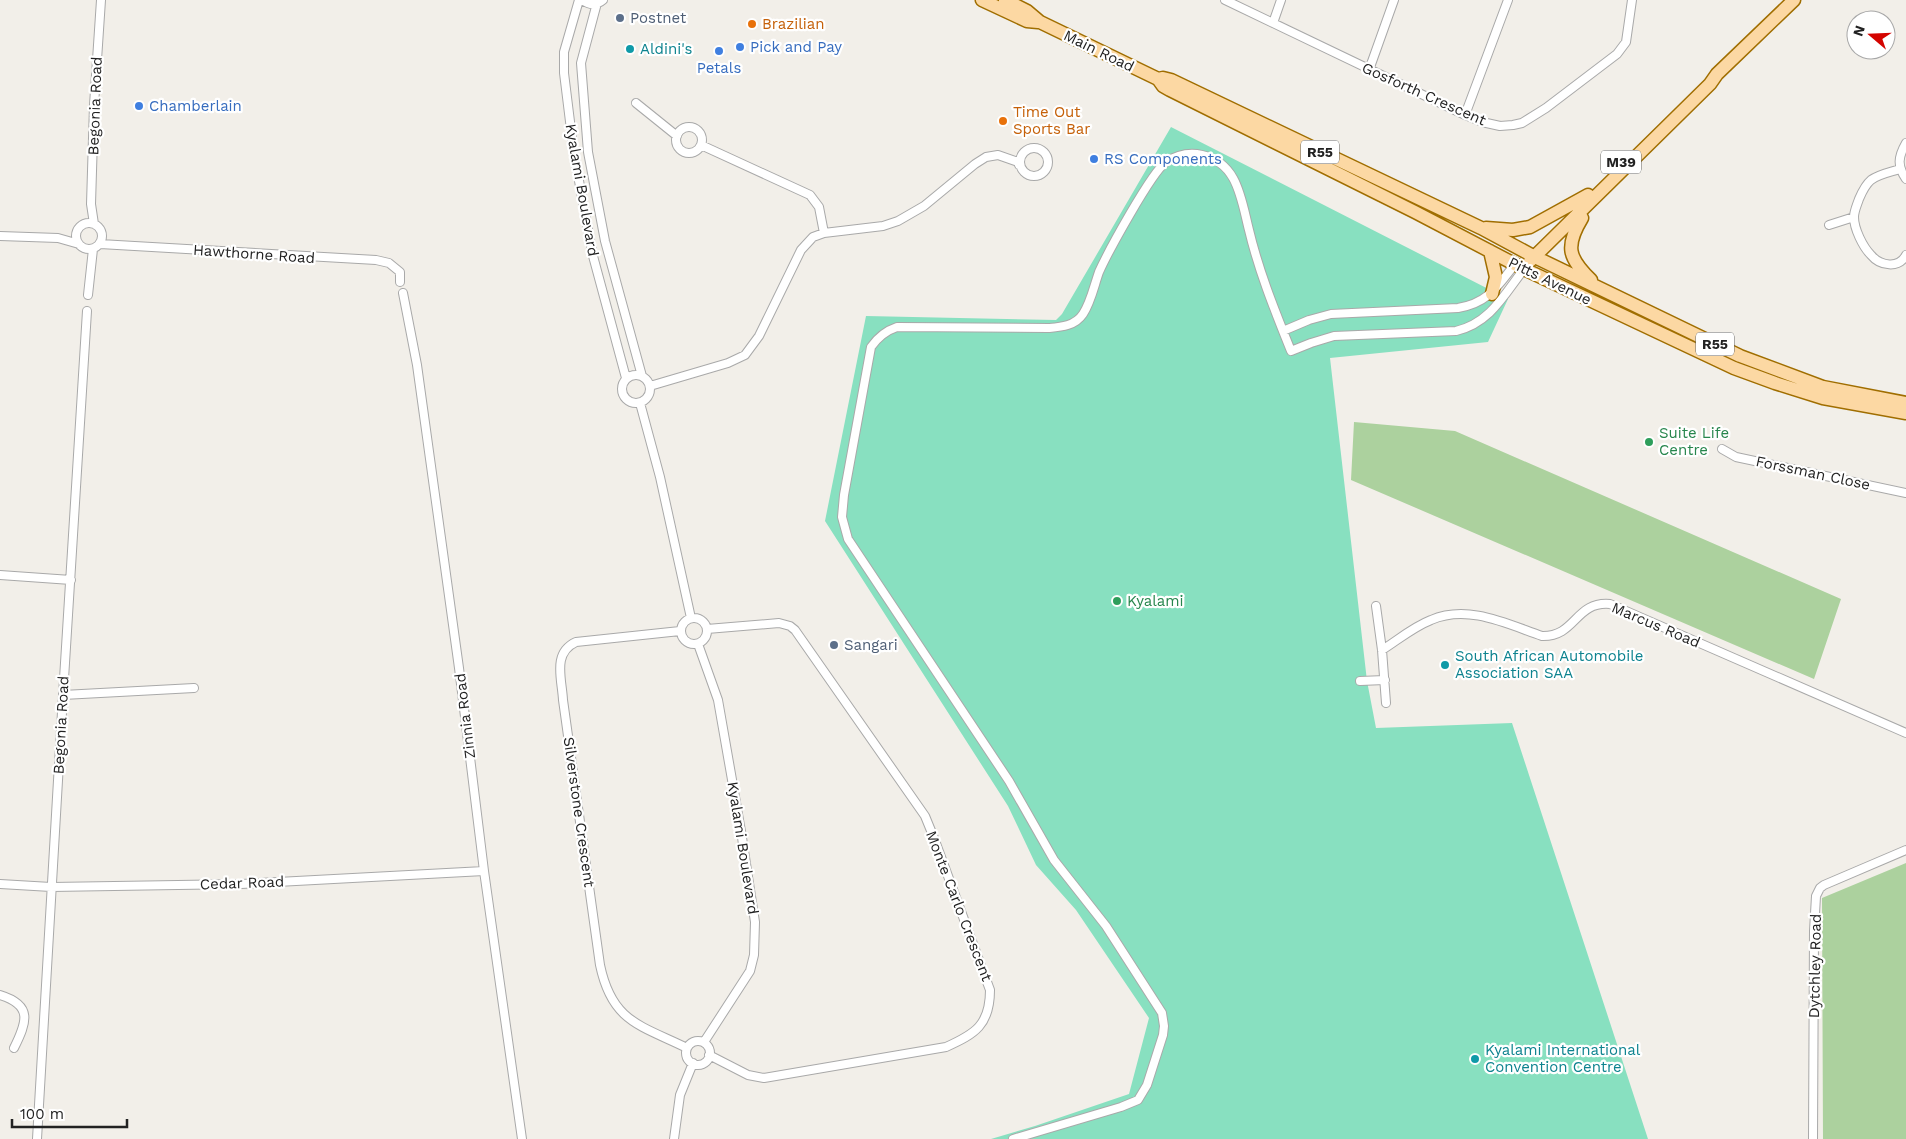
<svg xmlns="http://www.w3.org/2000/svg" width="1906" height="1139" font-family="'Work Sans',sans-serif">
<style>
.forest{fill:#acd19e}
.pitch{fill:#88e0c0}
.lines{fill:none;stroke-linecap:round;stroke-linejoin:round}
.minor-casing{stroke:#a9a9a9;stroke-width:10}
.primary-casing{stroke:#a06e00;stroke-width:15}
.minor{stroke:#fff;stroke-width:8}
.primary{stroke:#fcd8a3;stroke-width:12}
.service-dot{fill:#5c6f8a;stroke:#fff;stroke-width:2}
.food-dot{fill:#e8710a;stroke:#fff;stroke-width:2}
.shop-dot{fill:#3f7fe0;stroke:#fff;stroke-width:2}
.culture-dot{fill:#0f9aa8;stroke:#fff;stroke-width:2}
.leisure-dot{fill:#2e9e5b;stroke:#fff;stroke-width:2}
.labels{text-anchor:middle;stroke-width:4.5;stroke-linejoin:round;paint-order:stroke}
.shield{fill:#fff;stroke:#646464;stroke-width:1}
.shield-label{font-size:14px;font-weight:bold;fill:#222}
.service-label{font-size:15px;fill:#4e5e75;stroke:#fff;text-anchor:start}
.food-label{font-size:15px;fill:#c56008;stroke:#fff;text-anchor:start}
.shop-label{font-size:15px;fill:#366cbe;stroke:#fff;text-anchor:start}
.culture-label{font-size:15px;fill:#0d838f;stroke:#fff;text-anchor:start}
.street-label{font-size:15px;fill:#222;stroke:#fff}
.leisure-label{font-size:15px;fill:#27864d;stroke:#fff;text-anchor:start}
</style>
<rect width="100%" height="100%" fill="#f2efe9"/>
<path class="forest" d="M 1354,422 L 1455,431 L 1841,599 L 1814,679 L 1351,480 Z
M 1906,863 L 1906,1139 L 1823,1139 L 1822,898 Z"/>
<path class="pitch" d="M 1171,127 L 1508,299 L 1488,342 L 1330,358 L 1367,681 L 1376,728 L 1512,723 L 1648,1139 L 991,1139 L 1035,1126 L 1129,1094 L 1149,1018 L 1076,910 L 1036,865 L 1008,806 L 825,521 L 866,316 L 1056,320 L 1062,314 Z"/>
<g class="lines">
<g class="minor-casing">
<path id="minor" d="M 579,0 L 564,52 L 564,73 L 574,154 L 593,256 L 626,378
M 582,0 C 589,5 596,6 603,0
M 1225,0 L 1465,115 L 1482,122 L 1500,126 L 1513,125 L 1522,123 L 1546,108 L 1617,54 L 1626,42 L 1632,0
M 597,3 L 581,63 L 588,152 L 605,241 L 642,376
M 1273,23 L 1281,0
M 1369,70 L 1394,0
M 636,103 L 677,136
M 1465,115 L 1508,0
M676 140a13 13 0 1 1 26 0a13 13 0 1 1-26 0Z
M 1906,143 C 1898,157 1897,166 1906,179
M 701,145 L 810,195 L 819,207 L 824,233
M1020 162a14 14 0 1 1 28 0a14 14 0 1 1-28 0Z
M 1900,169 C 1891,172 1879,174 1871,180 C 1865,185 1862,192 1859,199 C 1857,205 1854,211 1854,217 C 1854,229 1863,247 1871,255 C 1880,266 1899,269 1906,255
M76 236a13 13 0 1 1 26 0a13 13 0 1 1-26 0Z
M 94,224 L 91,204 L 94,105 L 101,0
M 1829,225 L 1854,217
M 0,236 L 58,238 L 79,244
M 100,244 L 376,260 L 389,263 L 400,272 L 400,282
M 403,293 L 417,365 L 459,668 L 484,871 L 522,1139
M 88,295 L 93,249
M 1283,331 L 1309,320 L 1331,314 L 1458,308 C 1488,303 1497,287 1515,264
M622 389a14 14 0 1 1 28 0a14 14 0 1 1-28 0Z
M 650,386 L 728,363 L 745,355 L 759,336 L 801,250 L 813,237 L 824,233 L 883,226 L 898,221 L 924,206 L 975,164 L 986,157 L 998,155 L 1018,162 L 1019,165
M 640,403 L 660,477 L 691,618
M 1722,449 L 1736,457 L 1906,493
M 0,575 L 71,580
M 1376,606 L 1382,650 L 1386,703
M681 631a13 13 0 1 1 26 0a13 13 0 1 1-26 0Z
M 707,629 L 779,623 L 790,626 L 795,630 L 925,816 L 934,838 L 990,990 C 990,1025 975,1034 946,1047 L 764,1078 L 748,1075 L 709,1055
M 680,631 L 576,642 C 552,653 562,679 563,700 L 600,965 C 612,1022 640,1025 687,1048
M 698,644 L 718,700 L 741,831 L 755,922 L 754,955 L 750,971 L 704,1042
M 1382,650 C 1398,640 1413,627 1431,620 C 1468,604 1507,624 1542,636 C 1576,637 1575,601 1610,604 L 1906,733
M 1360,681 L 1385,680
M 63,695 L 194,688
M 0,884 L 51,887 L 241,884 L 484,871
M 0,995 C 33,1005 27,1022 14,1048
M686 1053a12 12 0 1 1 24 0a12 12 0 1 1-24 0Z
M 37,1139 L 63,695 L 87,311
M 674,1139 L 680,1095 L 693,1063
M 1013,1139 L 1121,1107 L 1138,1100 L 1147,1085 L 1163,1035 L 1164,1026 L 1162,1013 L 1106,926 L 1054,860 L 1009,781 L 848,539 L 842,517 L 844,495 L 871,347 C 878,337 885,331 897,327 L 1049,328 C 1061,327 1075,326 1083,314 C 1091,302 1094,286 1099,272 C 1108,252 1151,173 1166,162 C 1177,155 1189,152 1202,155 C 1238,163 1241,199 1249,230 C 1259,272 1275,311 1291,351 L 1311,343 L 1334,336 L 1456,331 C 1490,323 1504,295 1524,269
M 1813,1139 L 1814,931 L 1816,896 L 1820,888 L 1824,885 L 1906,850"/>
</g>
<g class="primary-casing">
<path id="primary" d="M 982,0 L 1027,21 L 1038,22
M 1005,0 L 1027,11 L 1040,22 L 1158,79 L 1163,86 L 1170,90 L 1415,212 L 1524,269 L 1734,368 L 1775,383 L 1823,398 L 1906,413
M 1158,79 L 1163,78 L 1171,80 L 1481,228 L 1535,257 L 1740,356 L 1823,387 L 1906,403
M 1582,218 C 1565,246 1568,258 1591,280
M 1486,228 L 1513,230 L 1530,227 L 1588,195
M 1490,251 L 1496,277 L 1492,294
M 1530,261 L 1710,84 L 1717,74 L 1794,0"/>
</g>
<use href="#minor" class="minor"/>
<use href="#primary" class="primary"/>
</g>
<g class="service-dot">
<circle cx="620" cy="18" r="5"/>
<circle cx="834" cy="645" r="5"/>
</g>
<g class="food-dot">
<circle cx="752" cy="24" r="5"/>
<circle cx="1003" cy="121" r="5"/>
</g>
<g class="shop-dot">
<circle cx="740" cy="47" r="5"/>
<circle cx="719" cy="51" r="5"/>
<circle cx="139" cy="106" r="5"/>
<circle cx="1094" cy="159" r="5"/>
</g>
<g class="culture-dot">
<circle cx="630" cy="49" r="5"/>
<circle cx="1445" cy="665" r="5"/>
<circle cx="1475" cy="1059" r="5"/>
</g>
<g class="leisure-dot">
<circle cx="1649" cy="442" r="5"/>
<circle cx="1117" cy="601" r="5"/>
</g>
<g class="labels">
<g class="shield">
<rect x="1301" y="140.5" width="38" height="23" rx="4"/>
<rect x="1601" y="150.5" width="40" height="23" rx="4"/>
<rect x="1696" y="332.5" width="38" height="23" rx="4"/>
</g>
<g class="shield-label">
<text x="1320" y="157">R55</text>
<text x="1621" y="167">M39</text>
<text x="1715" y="349">R55</text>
</g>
<g class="service-label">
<text x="630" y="23">Postnet</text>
<text x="844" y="650">Sangari</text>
</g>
<g class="food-label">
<text x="762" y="29">Brazilian</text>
<text x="1013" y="117">Time Out<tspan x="1013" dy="17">Sports Bar</tspan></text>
</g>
<g class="shop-label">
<text x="750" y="52">Pick and Pay</text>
<text x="719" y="73" text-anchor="middle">Petals</text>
<text x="149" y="111">Chamberlain</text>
<text x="1104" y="164">RS Components</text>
</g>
<g class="culture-label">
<text x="640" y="54">Aldini's</text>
<text x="1455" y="661">South African Automobile<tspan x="1455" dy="17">Association SAA</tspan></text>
<text x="1485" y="1055">Kyalami International<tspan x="1485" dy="17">Convention Centre</tspan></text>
</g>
<g class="street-label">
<text transform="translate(1099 51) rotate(26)" y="5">Main Road</text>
<text transform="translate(1424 94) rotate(24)" y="5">Gosforth Crescent</text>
<text transform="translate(95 106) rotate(-88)" y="5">Begonia Road</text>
<text transform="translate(582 190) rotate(80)" y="5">Kyalami Boulevard</text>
<text transform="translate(254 254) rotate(4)" y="5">Hawthorne Road</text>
<text transform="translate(1550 281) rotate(26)" y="5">Pitts Avenue</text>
<text transform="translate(1813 473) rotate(12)" y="5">Forssman Close</text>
<text transform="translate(1656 625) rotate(23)" y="5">Marcus Road</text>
<text transform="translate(465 716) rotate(-97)" y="5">Zinnia Road</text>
<text transform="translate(61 725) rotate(-87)" y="5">Begonia Road</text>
<text transform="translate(579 812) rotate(82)" y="5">Silverstone Crescent</text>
<text transform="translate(743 848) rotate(81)" y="5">Kyalami Boulevard</text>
<text transform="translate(242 883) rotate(-2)" y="5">Cedar Road</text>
<text transform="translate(959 906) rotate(69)" y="5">Monte Carlo Crescent</text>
<text transform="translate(1815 966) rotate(-89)" y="5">Dytchley Road</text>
</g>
<g class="leisure-label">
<text x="1659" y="438">Suite Life<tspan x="1659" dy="17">Centre</tspan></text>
<text x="1127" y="606">Kyalami</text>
</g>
</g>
<g transform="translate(1871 35) rotate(289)"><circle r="24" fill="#ffffff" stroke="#a7a7a7"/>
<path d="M0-4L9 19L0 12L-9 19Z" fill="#d40400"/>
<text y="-8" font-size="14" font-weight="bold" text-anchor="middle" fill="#222222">N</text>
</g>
<path d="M12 1119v8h115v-8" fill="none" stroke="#222222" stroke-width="2.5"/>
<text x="20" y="1119" font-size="15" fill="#222222" stroke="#ffffff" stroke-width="4" paint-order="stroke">100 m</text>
</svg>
